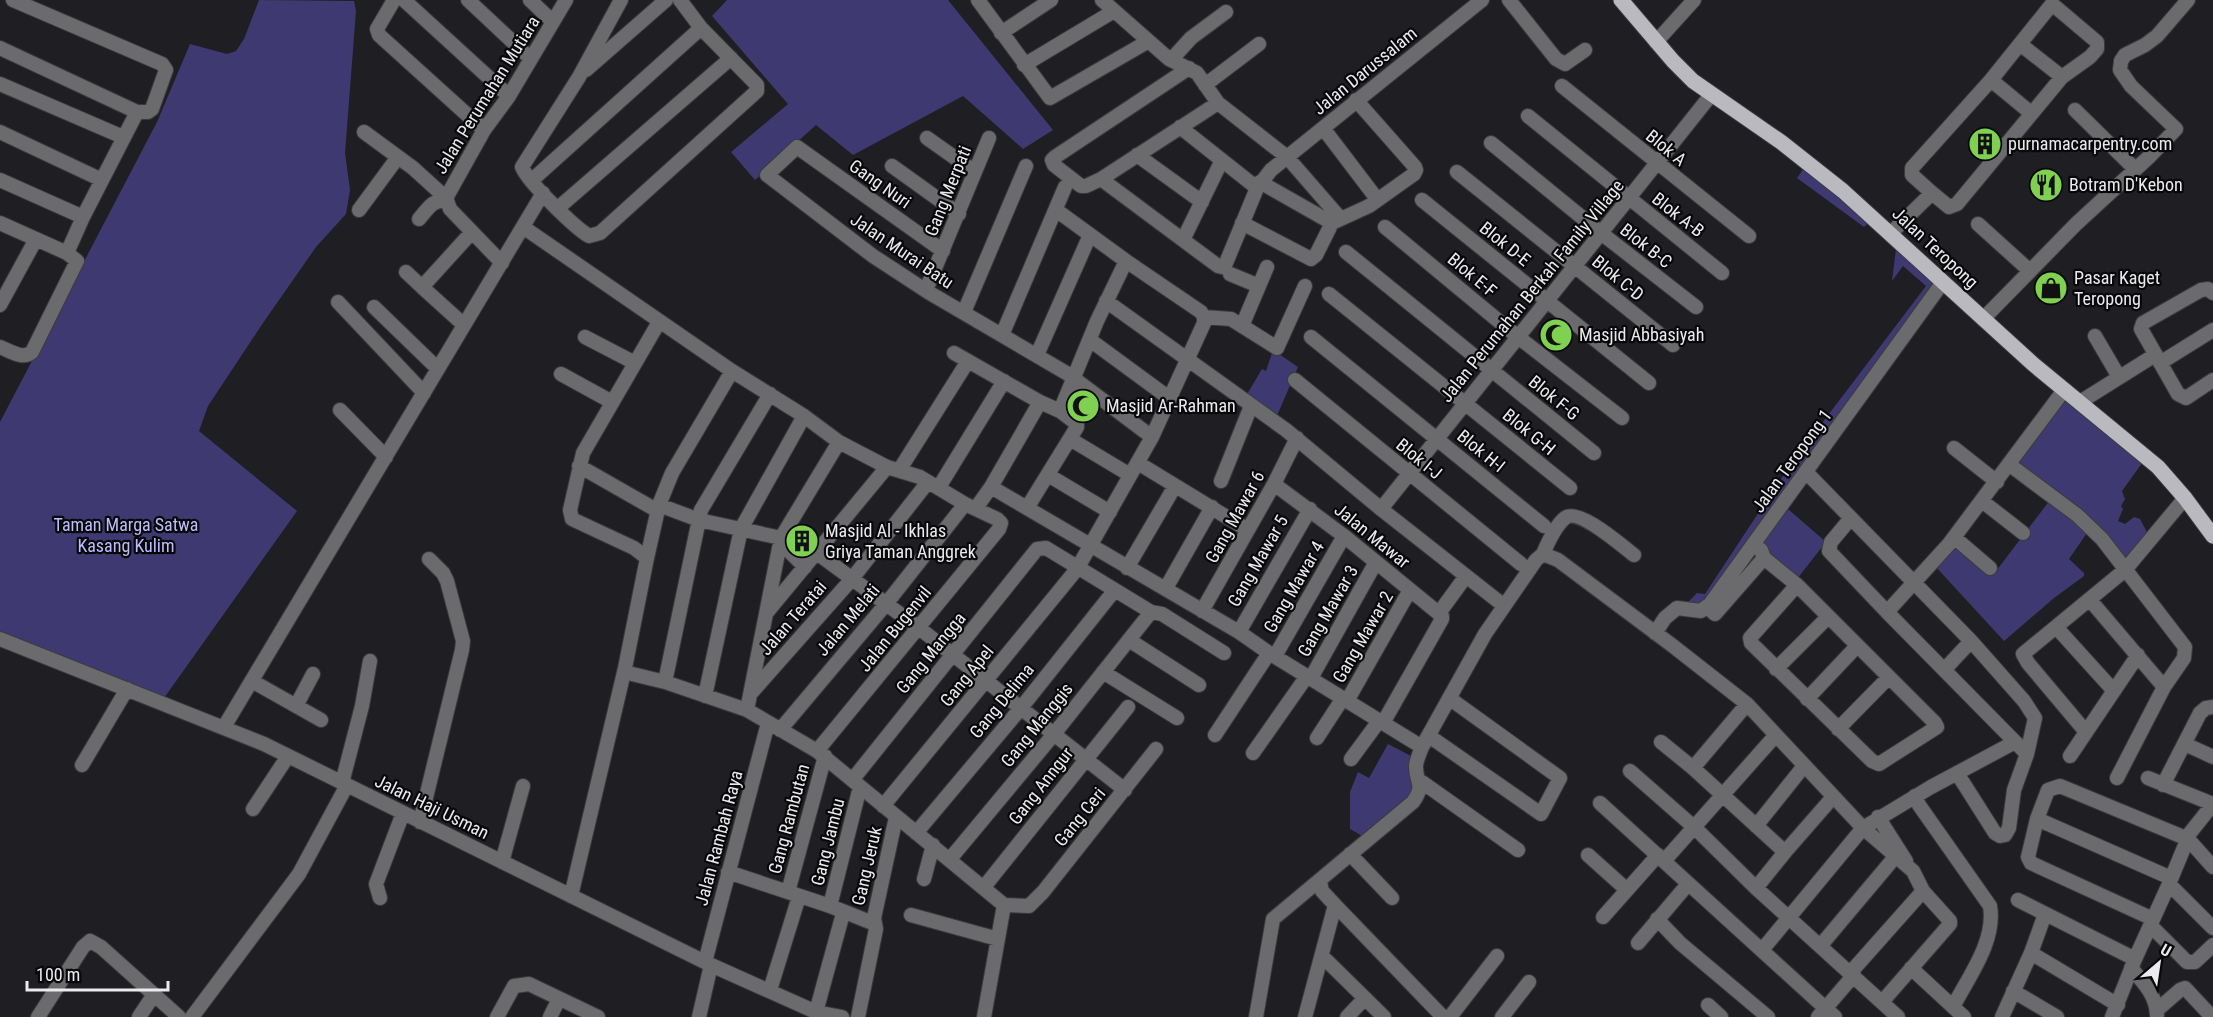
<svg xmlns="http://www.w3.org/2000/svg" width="2213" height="1017" font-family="'Roboto Condensed',sans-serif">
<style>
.green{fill:#3f3971}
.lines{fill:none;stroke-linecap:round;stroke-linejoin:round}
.minor-casing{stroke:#3b3b3f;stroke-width:16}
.major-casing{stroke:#3b3b3f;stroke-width:17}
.minor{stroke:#6b6b6e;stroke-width:14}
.major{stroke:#b9b9bf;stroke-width:15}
.labels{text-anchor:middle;stroke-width:4.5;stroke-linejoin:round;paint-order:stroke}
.street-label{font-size:18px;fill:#ebebee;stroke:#08080b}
.poi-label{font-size:18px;fill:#ebebee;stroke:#08080b;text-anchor:start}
.park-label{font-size:18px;fill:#bebcfc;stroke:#08080b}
</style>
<rect width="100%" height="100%" fill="#1e1e23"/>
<path class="green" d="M 259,0 L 354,1 L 356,11 L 345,153 L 350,190 L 346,214 L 316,247 L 263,323 L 208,406 L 199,431 L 297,511 L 164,698 L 0,635 L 0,422 L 157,122 L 190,44 L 227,54 L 236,51 L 244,39 Z
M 727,0 L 948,0 L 1053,130 L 1023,149 L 963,96 L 853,155 L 816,125 L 755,180 L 731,152 L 788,104 L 712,16 Z
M 1804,168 L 1868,223 L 1864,227 L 1797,178 Z
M 1896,249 L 1938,286 L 1702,606 L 1687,603 L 1697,593 L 1705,594 L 1788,468 L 1926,286 L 1903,266 L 1892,281 Z
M 1273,350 L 1298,367 L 1276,418 L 1246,396 L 1262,369 L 1266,371 Z
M 2065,399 L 2145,459 L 2122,491 L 2125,499 L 2121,506 L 2123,509 L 2118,521 L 2125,524 L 2134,517 L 2140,519 L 2148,534 L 2124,565 L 2014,466 Z
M 2050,500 L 2089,530 L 2069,559 L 2084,573 L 2084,576 L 2054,598 L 2004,641 L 1935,566 L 1954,542 L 1993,575 Z
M 1788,509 L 1826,542 L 1797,579 L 1760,547 L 1784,511 Z
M 1388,744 L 1411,756 L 1416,748 L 1417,791 L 1364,837 L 1350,829 L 1350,792 L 1358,772 L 1369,778 Z"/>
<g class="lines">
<g class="minor-casing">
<path id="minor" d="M 394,0 L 377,29 L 379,35 L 484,130
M 404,0 L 509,96
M 468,0 L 531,59
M 530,0 L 553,22
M 621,0 L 579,77 L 522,167 C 528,182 574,227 589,236 L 600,233 L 757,91 L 757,85 L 701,28 L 680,0
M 978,0 L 1050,98 L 1147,42
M 1102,0 L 1169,59 L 1197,73 L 1218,103 L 1287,157 L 1340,218
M 1509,0 L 1556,59 L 1565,64 L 1585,50
M 1001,33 L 1051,0
M 1656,42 L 1694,0
M 2020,44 L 2062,77
M 0,48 L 137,112 L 148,112 L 152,109 L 166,70 L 162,64 L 13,0
M 1171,60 L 1191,38 L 1226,12
M 1024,65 L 1114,11
M 1189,68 L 1055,157 L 1052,160 L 1054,165 L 1081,186 L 1086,186 L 1101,179 L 1218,103
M 586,70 L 666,0
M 1991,80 L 2031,113
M 0,84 L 123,137
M 1205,85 L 1259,44
M 1562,86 L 1749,236
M 2075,110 L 2135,169
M 1528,116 L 1722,273
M 1180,127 L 1257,188 L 1271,170 L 1482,0
M 1323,128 L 1377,199
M 0,132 L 102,180
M 364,132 L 413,168 L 446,198
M 927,138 L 975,172
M 1491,143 L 1601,233 L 1696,307
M 1137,155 L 1202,202
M 892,166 L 959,214
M 1457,172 L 1673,345
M 1101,179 L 1183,240 L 1222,160
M 0,180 L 83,217
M 531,181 L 701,28
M 1260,182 L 1332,223 L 1369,206 L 1414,174 L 1416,170 L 1415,167 L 1356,100
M 1422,200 L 1649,383
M 558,208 L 731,58
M 359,210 L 398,157
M 419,219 C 428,209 432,199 447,201
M 0,223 L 67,253 L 77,261 L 32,352 C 23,360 10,351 0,347
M 1242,223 L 1311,259 L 1316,255 L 1332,223
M 1978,224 L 2030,271
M 523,227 L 732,371 L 804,416 L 839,442 L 887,467 L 920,477 L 965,504 L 997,519 L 1001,523 L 999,529 L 817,751
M 1385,227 L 1518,337 L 1622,418
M 1891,233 L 1932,193 L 1949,207 L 1957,204 L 2062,77 L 2090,57 L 2097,49 L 2097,42 L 2052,4 L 1991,80 L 1912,168 L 1912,175 L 1932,193
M 1183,240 L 1218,266 L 1222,267 L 1226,263 L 1257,188
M 943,251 L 797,147 L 767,175 L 873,256 L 928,292 L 1068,374 L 1152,437
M 1346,252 L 1594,453
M 67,253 L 83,217 L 137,112
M 502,263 L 450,209 L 446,198 L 484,130 L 509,96 L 566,0
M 406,272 L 422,287
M 1230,274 L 1259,286
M 926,290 L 989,138
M 2213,293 L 2208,289 L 2201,290 L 2143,323 L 2141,329 L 2178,394 L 2186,398 L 2213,380
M 1329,294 L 1570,488
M 1106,301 L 1286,430 L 1381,509 L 1503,605
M 338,302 L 424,393
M 0,305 L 36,239
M 374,307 L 438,369
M 964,312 L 1026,166
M 1204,317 L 1231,319 L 1277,348 L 1305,286
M 1983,319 L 2076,224 L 2150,156 L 2176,129 L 2131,86 L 2120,70 L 2121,61 L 2125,55 L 2145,45 L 2157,36 L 2188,0
M 464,325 L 422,287 L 472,232
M 1242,326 L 1267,267
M 1002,335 L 1065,187
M 2095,336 L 2119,377
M 585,337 L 635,363
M 1311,337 L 1544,526
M 1090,340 L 1169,398
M 954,353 L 1040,402 L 1060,411 L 1077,424 L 1077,427 L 1027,508
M 1037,355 L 1090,235
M 2160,363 L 2213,330
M 561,374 L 612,402
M 1295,380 L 1521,564
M 2080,402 L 2155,355
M 340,410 L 386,457
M 1060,411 L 1097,321 L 1126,261
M 1070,439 L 1130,475
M 1954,448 L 1997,482
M 1138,463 L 1248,530
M 2010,465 L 2077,515 L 2102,539 L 2185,647 L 2184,658 L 2164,687 L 2117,778
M 579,466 L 658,511
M 900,469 L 968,361
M 1806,472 L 1971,641 L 2024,701 L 2035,718 L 2027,754 L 2014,790 L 2009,828 L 2005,835 L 2000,836 L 1995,833 L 1957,773
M 1048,475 L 1110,512
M 1221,481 L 1251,406
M 1274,484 L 1344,536 L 1442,616 L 1442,619 L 1383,723
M 939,487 L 1004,381
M 991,487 L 1239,632 L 1269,653 L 1422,747
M 1982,501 L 2023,533
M 659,505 L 699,520 L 781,538 L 791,553 L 805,567
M 976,508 L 991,487 L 1040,402
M 1381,509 L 1711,95
M 1851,518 L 1831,542 L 1829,551 L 1887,612
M 1955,538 L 1990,568
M 1754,545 L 1761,550 L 1764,558 L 1797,585 L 1935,723 L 1937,727 L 1879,764 L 1872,761 L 1751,643 L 1750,638 L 1797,585
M 817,553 L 919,628 L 1125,790
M 1543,554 C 1548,542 1555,526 1565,518 C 1578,507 1622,546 1634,555
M 647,558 L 659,505 L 672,473 L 732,371
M 1127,568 L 1175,486
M 1166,588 L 1212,507
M 2090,600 L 2164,687
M 1707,607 L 1715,614 L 1764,558
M 768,611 L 887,467
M 1202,611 L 1274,484 L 1297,438
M 1439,613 L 1466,576
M 2056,627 L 2114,691
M 1239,632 L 1310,509
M 1655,633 L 1665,618 L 1677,608 L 1701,611 L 1710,604 L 1943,282
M 0,639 L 264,744 L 711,965 L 816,1012 L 842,1017
M 1129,640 L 1199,685
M 1275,656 L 1344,536
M 1776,669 L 1828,617
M 1945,669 L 1971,641
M 624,672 L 665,682 L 747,710 L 817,751 L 1004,905 L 1029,906 L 1043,892 L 1156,749
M 1103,672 L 1177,718
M 1311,678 L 1376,562
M 252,681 L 321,720
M 665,682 L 701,510 L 770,394
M 752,692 L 851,580 L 928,482
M 705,696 L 741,529 L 804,416
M 1807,699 L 1857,646
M 1347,701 L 1410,590
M 296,706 L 313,674
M 747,710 L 781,538 L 839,442
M 224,727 L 543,193
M 1838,729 L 1889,677
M 780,730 L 886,604 L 965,504
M 2086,732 L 2028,663 L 2023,654 L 2125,570 L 2185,498
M 1215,735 L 1269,653
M 1429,736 L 1541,814 L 1560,778 L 1449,698
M 1317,738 L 1343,698
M 1661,742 L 1693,768 L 1785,852 L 1756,888
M 2185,744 L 2213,757
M 1253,753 L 1307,676
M 2027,754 L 1887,612 L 1949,544 L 2064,390
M 2070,756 L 2138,655
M 1351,759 L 1379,721
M 82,765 L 127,689
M 1693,768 L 1747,704
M 1630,771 L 1695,828 L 1756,888 L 1898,1017
M 2148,778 L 2213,804
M 853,779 L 1037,549 L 1046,548 L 1151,612 L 1162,614 L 1224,653
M 1419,780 L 1518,850
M 342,783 L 362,706 L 370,661
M 2163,785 L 2200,713 L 2206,708 L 2213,707
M 1915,796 L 1919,805 L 1990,906 C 1996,941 1969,976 1953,1007
M 1600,803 L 1835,1017
M 883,806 L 1077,569 L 1152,437 L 1204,323 L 1204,317 L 1201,312 L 1126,261 L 1056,210
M 253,809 L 288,756
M 1878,817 L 1906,861
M 2037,819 L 2171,878
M 420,822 L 462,650 L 463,641 L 447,581 L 443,573 L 429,559
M 1756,826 L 1804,766
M 916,833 L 1021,708 L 1114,591
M 1785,852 L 1833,797
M 1350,854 L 1392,898
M 1588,855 L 1627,890
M 950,859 L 1054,734 L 1151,612
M 1664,861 L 1775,736
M 502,862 L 523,786
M 728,872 L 830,906 L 870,922 L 874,918 L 896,817
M 924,879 L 933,845
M 2169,884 L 2213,928
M 984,887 L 1128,707
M 788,892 L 825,756
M 571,896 L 625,668 L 647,558 L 634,548 L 572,519 L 570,510 L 583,453 L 659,322
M 380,898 L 376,884 L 403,813
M 2018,900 L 2135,959
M 1335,905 L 1443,1017
M 830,906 L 860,787
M 911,915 L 998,939
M 1603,917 L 1658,855
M 1657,919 L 1680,943 L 1768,1017
M 2153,919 L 2031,863 L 2028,857 L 2037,819 L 2048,790 L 2060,786 L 2188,839 L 2213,867
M 2151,926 L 2187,962 L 2195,962 L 2213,945
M 1638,943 L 1688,884
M 1821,945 L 1895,857
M 1762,950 L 1863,828 L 1931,787 L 2015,742
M 2031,953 L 2118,1005
M 1323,957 L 1384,1017
M 705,962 L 768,723
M 1911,968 L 1964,1017
M 2131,968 C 2144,983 2156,995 2157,1015
M 1851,972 L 1923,891
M 770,990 L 797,903
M 2013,991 L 2057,1017
M 1708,1005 L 1721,1017
M 2157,1010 L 2180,990 L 2185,988 L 2212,1017
M 816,1012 L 842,917
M 38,1017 L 83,947 L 90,941 L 101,947 L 179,1017
M 139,1017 L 153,996
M 192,1017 L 299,874 L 347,785
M 497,1017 L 514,986 L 529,984 L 598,1017
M 550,1017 L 559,999
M 699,1017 L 711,965
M 858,1017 L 876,929 L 874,918
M 984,1017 L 1004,905
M 1256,1017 L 1273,919 L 1413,802 C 1426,784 1415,782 1416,765 C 1417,759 1420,752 1422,747 L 1485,634 L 1536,560 L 1543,554 L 1558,560 L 1673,646 L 1747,704 L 1863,828 L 1913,871 L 1923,891 L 1950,921 L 1950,924 L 1882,1002
M 1305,1017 L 1335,905 L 1322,891 L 1320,882
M 1347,1017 L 1365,998
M 1450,1017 L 1497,956
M 1502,1017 L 1529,982
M 1818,1017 L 1854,975
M 2002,1017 L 2031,953 L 2045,914
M 2112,1017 L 2135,959 L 2169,884 L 2190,833 L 2213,804"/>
</g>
<g class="major-casing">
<path id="major" d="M 1621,0 L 1673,61 L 1693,81 L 1781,142 L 1843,191 L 2033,364 L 2158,467 L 2185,498 L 2213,536"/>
</g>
<use href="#minor" class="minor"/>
<use href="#major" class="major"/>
</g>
<defs>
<g id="building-disc" transform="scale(1.725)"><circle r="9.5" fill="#80d051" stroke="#08080b"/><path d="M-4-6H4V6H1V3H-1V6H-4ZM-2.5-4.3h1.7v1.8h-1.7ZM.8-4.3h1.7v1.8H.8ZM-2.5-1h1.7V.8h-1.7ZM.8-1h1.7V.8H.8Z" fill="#111"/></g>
<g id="restaurant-disc" transform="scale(1.725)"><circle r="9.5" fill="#80d051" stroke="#08080b"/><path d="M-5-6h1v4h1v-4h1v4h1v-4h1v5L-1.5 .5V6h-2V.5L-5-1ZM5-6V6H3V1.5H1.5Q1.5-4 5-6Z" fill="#111"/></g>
<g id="shop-disc" transform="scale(1.725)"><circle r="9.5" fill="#80d051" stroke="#08080b"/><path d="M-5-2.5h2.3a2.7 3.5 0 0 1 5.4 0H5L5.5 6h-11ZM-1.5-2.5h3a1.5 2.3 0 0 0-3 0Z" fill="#111"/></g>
<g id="mosque-disc" transform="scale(1.725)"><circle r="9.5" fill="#80d051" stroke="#08080b"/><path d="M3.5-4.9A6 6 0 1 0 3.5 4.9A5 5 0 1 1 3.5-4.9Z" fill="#111"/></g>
</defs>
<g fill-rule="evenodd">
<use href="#building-disc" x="1985" y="144"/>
<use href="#restaurant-disc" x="2046" y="185"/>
<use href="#shop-disc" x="2051" y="288"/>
<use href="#mosque-disc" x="1556" y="335"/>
<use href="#mosque-disc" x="1083" y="406"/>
<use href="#building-disc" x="802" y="541"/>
</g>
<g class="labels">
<g class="street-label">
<text transform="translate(1365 71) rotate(-39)" y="6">Jalan Darussalam</text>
<text transform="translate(487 95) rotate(-58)" y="6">Jalan Perumahan Mutiara</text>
<text transform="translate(1666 148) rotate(39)" y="6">Blok A</text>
<text transform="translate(880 184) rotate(35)" y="6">Gang Nuri</text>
<text transform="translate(948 191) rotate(-68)" y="6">Gang Merpati</text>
<text transform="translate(1678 215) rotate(38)" y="6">Blok A-B</text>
<text transform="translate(1505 244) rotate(39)" y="6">Blok D-E</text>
<text transform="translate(1646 246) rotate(38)" y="6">Blok B-C</text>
<text transform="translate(1935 248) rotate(43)" y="6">Jalan Teropong</text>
<text transform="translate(902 251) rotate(34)" y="6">Jalan Murai Batu</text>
<text transform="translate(1472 275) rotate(40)" y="6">Blok E-F</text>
<text transform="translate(1618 278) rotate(39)" y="6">Blok C-D</text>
<text transform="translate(1532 291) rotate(-51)" y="6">Jalan Perumahan Berkah Family Village</text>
<text transform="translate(1554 398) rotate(39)" y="6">Blok F-G</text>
<text transform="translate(1529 432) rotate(39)" y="6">Blok G-H</text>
<text transform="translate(1481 451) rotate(39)" y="6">Blok H-I</text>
<text transform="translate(1419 459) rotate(39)" y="6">Blok I-J</text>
<text transform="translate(1792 461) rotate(-54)" y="6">Jalan Teropong 1</text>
<text transform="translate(1235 517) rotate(-61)" y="6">Gang Mawar 6</text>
<text transform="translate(1372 536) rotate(39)" y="6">Jalan Mawar</text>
<text transform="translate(1258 561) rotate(-60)" y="6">Gang Mawar 5</text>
<text transform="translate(1294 587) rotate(-60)" y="6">Gang Mawar 4</text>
<text transform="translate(1328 611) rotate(-60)" y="6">Gang Mawar 3</text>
<text transform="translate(793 618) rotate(-49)" y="6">Jalan Teratai</text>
<text transform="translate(848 620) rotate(-50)" y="6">Jalan Melati</text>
<text transform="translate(895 629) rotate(-51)" y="6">Jalan Bugenvil</text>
<text transform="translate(1363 637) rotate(-60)" y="6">Gang Mawar 2</text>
<text transform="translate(931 653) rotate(-51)" y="6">Gang Mangga</text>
<text transform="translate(967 676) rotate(-51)" y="6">Gang Apel</text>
<text transform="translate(1002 701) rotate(-51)" y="6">Gang Delima</text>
<text transform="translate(1037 725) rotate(-51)" y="6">Gang Manggis</text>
<text transform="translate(1041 786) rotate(-52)" y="6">Gang Anngur</text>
<text transform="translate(432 807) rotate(26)" y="6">Jalan Haji Usman</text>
<text transform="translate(1080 817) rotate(-51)" y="6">Gang Ceri</text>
<text transform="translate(789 819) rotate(-75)" y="6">Gang Rambutan</text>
<text transform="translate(719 838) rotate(-75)" y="6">Jalan Rambah Raya</text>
<text transform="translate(828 842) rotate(-76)" y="6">Gang Jambu</text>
<text transform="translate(867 866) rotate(-77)" y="6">Gang Jeruk</text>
</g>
<g class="poi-label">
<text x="2008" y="150">purnamacarpentry.com</text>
<text x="2069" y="191">Botram D'Kebon</text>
<text x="2074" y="284">Pasar Kaget<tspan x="2074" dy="21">Teropong</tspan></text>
<text x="1579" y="341">Masjid Abbasiyah</text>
<text x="1106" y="412">Masjid Ar-Rahman</text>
<text x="825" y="537">Masjid Al - Ikhlas<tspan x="825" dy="21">Griya Taman Anggrek</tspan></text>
</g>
<g class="park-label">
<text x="126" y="531">Taman Marga Satwa<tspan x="126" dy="21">Kasang Kulim</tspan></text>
</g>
</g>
<g transform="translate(2159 963) rotate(29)" stroke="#08080b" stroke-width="4.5" paint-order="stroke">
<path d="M0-4.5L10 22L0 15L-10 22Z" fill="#ebebee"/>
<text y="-9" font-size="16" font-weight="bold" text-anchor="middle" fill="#ebebee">U</text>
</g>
<path d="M27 981v9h141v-9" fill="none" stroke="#ebebee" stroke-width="3"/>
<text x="36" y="981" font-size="18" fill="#ebebee" stroke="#08080b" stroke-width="4.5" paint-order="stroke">100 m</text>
</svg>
